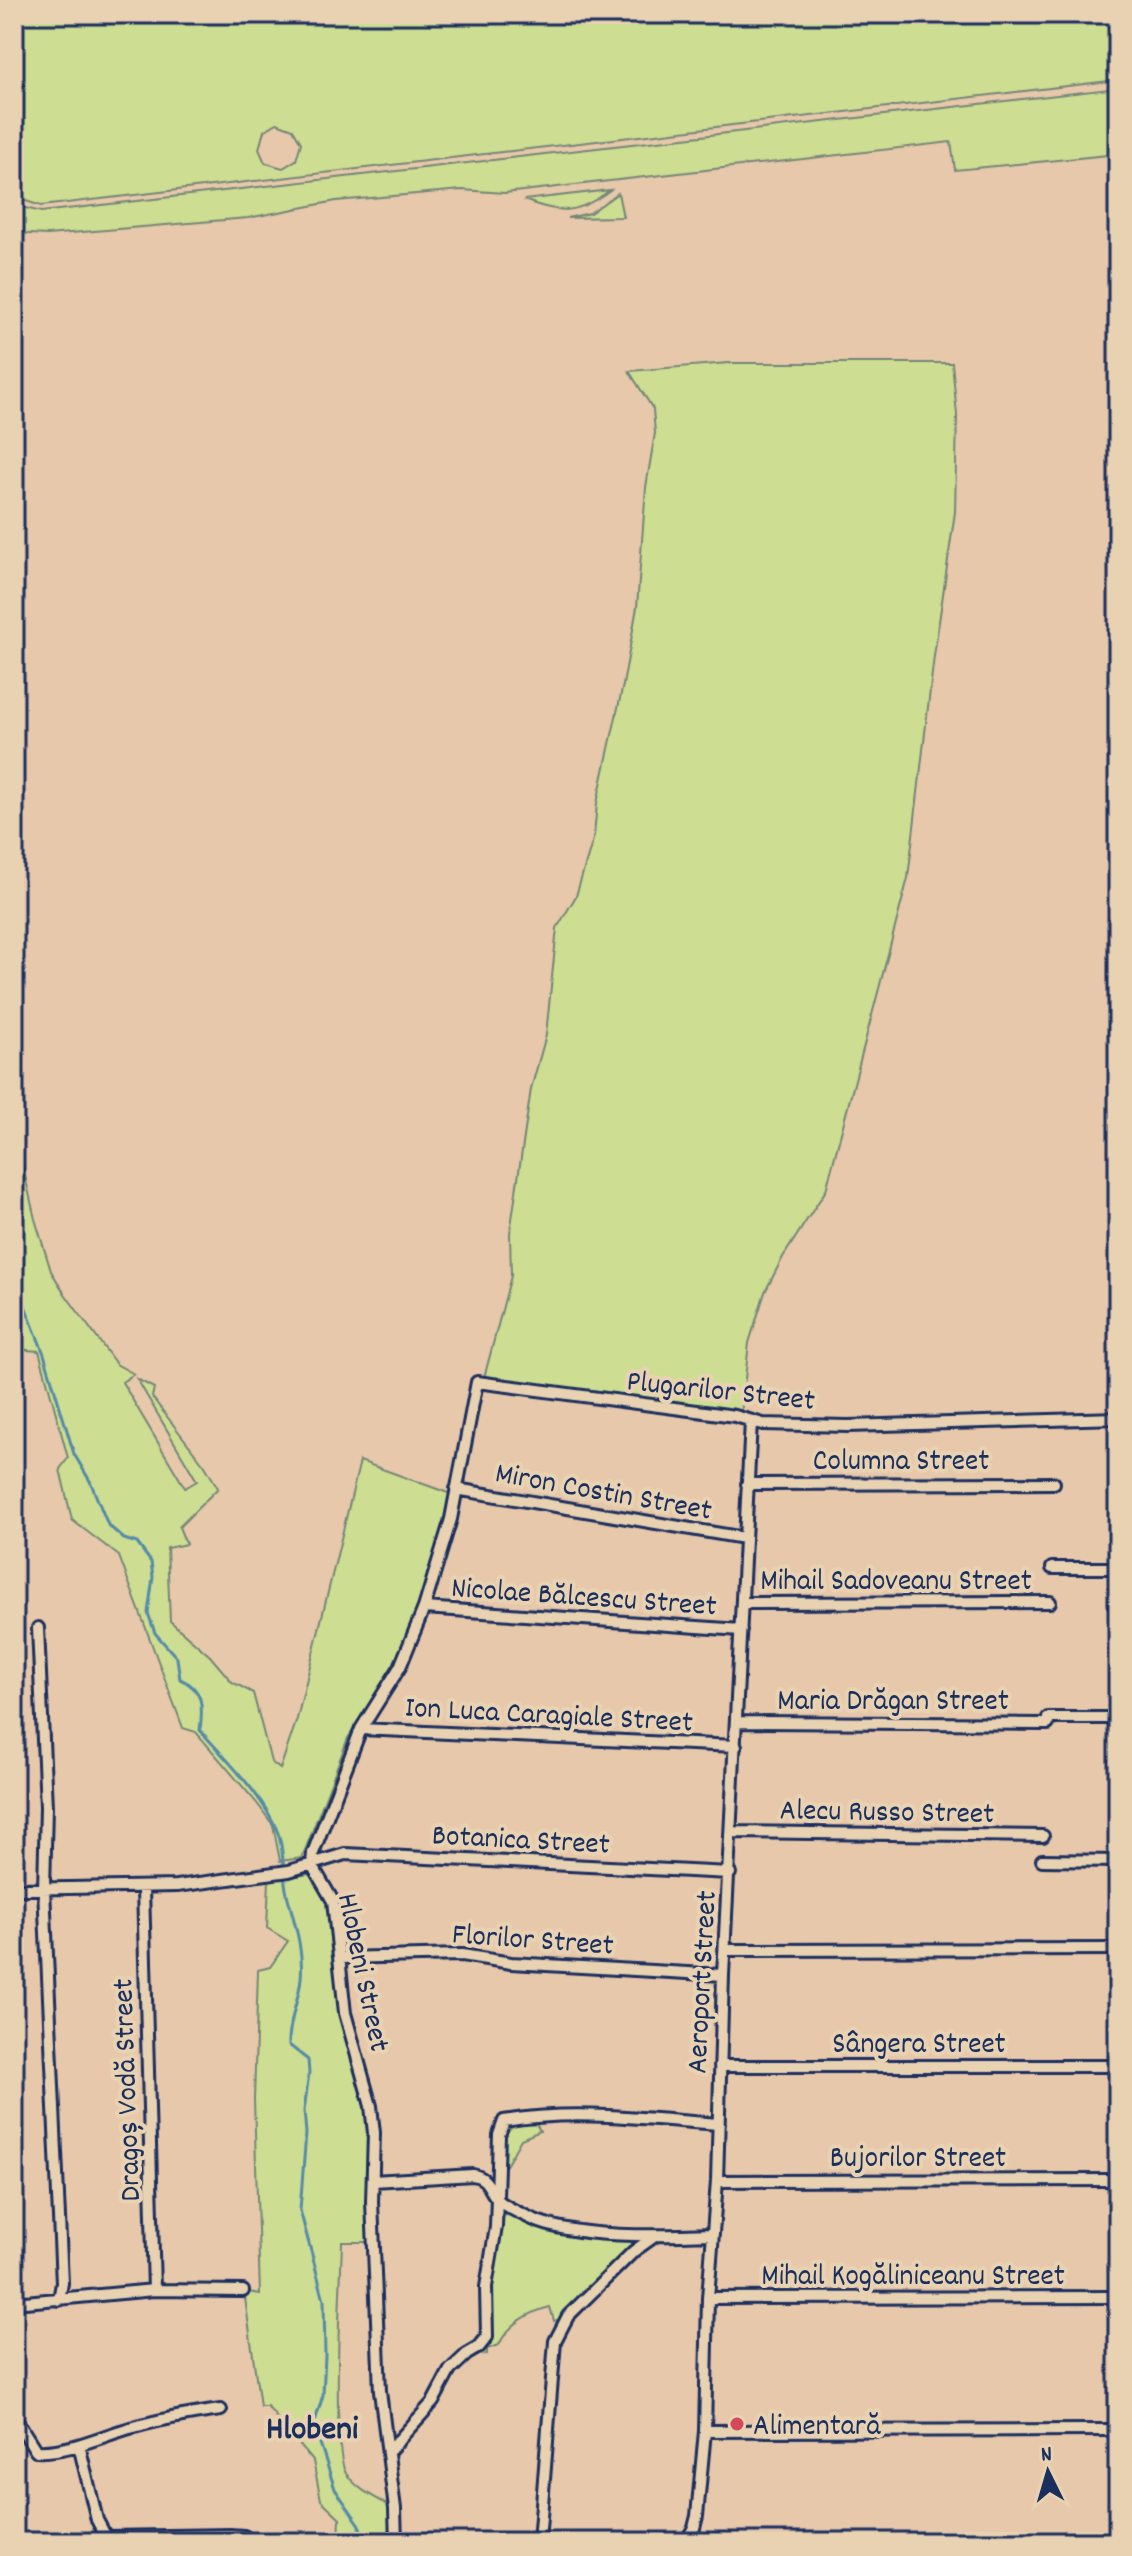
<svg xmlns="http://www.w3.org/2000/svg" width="1132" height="2556" font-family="Dekko,sans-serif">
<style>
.green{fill:#cddd91;stroke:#748678;stroke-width:2;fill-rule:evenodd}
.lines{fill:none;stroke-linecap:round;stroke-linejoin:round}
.stream{stroke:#558ba8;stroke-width:3}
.minor-casing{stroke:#1b2f5e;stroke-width:16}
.minor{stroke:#e8d2b1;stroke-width:10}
.poi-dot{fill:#d1495b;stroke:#e8d2b1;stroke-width:3}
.labels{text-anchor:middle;stroke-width:8;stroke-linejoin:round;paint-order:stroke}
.street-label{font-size:30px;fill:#1b2f5e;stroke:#e8d2b1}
.poi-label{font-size:30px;fill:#1b2f5e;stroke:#e8d2b1;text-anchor:start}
.quarter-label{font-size:34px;font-weight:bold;fill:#1b2f5e;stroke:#e8d2b1}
</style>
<rect width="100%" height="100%" fill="#e7c8aa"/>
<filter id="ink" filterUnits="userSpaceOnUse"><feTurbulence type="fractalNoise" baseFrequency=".0125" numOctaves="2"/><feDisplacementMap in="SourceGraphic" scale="16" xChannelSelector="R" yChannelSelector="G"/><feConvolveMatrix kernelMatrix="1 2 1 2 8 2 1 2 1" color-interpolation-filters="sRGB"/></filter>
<g filter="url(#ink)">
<path class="green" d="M 14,14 L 1118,14 L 1118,80 L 41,206 L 14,197 ZM 277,123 L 293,129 L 301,143 L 296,160 L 283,168 L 265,163 L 259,149 L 264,131 Z
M 1118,88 L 1118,154 L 955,170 L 951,142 L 505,193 L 462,190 L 336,201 L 248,218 L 47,235 L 14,233 L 14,205 L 41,212 Z
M 610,190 C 578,214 561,215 524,200 Z
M 618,193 L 623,217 L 567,218 L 590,213 Z
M 729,363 L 952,363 L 957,415 L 955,512 L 934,656 L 908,878 L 826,1190 L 783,1257 L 765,1292 L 749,1343 L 741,1415 L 484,1378 L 511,1276 L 510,1233 L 531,1089 L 546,1035 L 557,928 L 576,896 L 594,836 L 597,803 L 623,685 L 637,607 L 646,487 L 655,433 L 653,409 L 629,371 Z
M 14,1128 L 35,1219 L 51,1271 L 65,1294 L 116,1364 L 134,1374 L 122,1382 L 185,1488 L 197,1481 L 137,1379 L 154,1388 L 152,1397 L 205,1466 L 218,1488 L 179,1527 L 186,1544 L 167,1548 L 170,1621 L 210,1656 L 232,1682 L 253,1693 L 271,1762 L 280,1769 L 297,1719 L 360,1461 L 451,1494 L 422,1604 L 397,1668 L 348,1738 L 302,1858 L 280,1861 L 273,1825 L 256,1802 L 196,1732 L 183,1728 L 119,1556 L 72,1520 L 60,1469 L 68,1458 L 39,1351 L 15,1349 L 14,1344 Z
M 310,1874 L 326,1898 L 330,1911 L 339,2006 L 368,2115 L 367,2242 L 342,2242 C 341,2279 331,2451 346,2473 C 356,2489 374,2497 390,2506 L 390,2531 L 382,2542 L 339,2542 L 340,2518 L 321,2500 L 313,2461 L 267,2406 L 260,2406 L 245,2298 L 249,2292 L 260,2294 L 254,2100 L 258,1970 L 270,1967 L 288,1941 L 267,1928 L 269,1880 Z
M 534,2120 L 540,2131 L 521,2139 L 507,2164 L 504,2168 L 501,2167 L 503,2134 L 521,2121 Z
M 510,2212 L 533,2222 L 645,2239 L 564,2318 L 554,2321 L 550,2307 C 529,2312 508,2325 499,2345 L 487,2349 L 487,2354 L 471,2356 L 489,2343 L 489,2284 L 501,2219 Z"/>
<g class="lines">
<path class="stream" d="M 14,1278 L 44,1354 L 74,1454 L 90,1481 L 108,1525 L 124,1539 L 137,1543 L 151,1562 L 153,1577 L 148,1613 L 155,1633 L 177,1658 L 180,1679 C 204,1689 203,1707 200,1730 C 225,1759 265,1797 278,1833 C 285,1852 282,1874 287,1894 C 294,1921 304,1950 301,1978 C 299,2001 288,2021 289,2045 L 308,2060 L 309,2073 L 304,2111 L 306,2133 L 300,2210 L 324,2300 L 325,2356 L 323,2395 L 314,2425 L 335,2489 L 360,2525 L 361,2542"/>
<g class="minor-casing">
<path id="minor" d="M 747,1484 L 1054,1483
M 456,1489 L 744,1538
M 1052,1568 L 1118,1568
M 742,1603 L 1050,1602
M 424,1608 L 741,1630
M 38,1628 L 46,1807 L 44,1889 L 62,2283 L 59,2300
M 1048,1718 L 1118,1718
M 737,1722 L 1048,1724
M 361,1729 L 736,1746
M 731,1832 L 1043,1836
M 1042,1860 L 1118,1861
M 143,1888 L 154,2290
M 14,1889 L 177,1886 L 289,1871 L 345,1854 L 730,1873
M 725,1950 L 1118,1949
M 340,1958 L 462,1955 L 511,1963 L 723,1975
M 720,2066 L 1118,2066
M 373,2181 L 473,2175 C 489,2178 488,2189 498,2200 C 505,2207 520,2213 530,2218 C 574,2239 663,2236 713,2234
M 717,2181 L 1118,2180
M 708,2298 L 1118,2297
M 14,2303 L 154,2290 L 243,2291
M 14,2416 L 36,2451 C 69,2453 102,2435 134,2427 C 162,2419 191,2414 221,2410
M 705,2431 L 1118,2430
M 79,2445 L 97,2520 L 106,2537 L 230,2535 L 244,2536 L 252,2542
M 389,2451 L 433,2402 L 450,2370 L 467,2354 L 479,2347 L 487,2337 L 486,2287 L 496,2227 L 499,2135 L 504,2121 C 575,2109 648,2119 719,2124
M 396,2542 L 395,2509 L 380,2391 L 372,2202 L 374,2133 L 371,2106 L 345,2013 L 333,1901 L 312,1865 L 313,1853 L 361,1729 L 400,1667 L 424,1608 L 451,1519 L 477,1382 L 735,1416 L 763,1424 L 848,1426 L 1118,1418
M 539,2542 L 555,2341 L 568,2316 L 634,2251 L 655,2236
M 685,2542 L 694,2528 L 697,2516 L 705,2431 L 708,2298 L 717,2181 L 723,1975 L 751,1421"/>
</g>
<use href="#minor" class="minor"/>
</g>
</g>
<circle class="poi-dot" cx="737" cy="2424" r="8"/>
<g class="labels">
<g class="street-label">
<text transform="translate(721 1389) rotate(6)" y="10">Plugarilor Street</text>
<text x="901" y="1469">Columna Street</text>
<text transform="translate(604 1490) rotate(10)" y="10">Miron Costin Street</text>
<text x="896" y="1589">Mihail Sadoveanu Street</text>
<text transform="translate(584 1595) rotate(4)" y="10">Nicolae Bălcescu Street</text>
<text x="893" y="1709">Maria Drăgan Street</text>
<text transform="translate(549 1713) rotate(3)" y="10">Ion Luca Caragiale Street</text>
<text transform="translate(887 1810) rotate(1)" y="10">Alecu Russo Street</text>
<text transform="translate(521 1838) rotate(3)" y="10">Botanica Street</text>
<text transform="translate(533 1938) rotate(4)" y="10">Florilor Street</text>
<text transform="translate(365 1972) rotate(78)" y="10">Hlobeni Street</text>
<text transform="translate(700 1982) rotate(-87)" y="10">Aeroport Street</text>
<text x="919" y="2052">Sângera Street</text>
<text transform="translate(125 2090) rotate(-92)" y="10">Dragoș Vodă Street</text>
<text x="918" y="2166">Bujorilor Street</text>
<text x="913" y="2284">Mihail Kogăliniceanu Street</text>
</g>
<g class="poi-label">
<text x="753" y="2434">Alimentară</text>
</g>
<g class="quarter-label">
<text x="312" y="2438">Hlobeni</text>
</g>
</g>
<rect width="1132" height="2556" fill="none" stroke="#e8d2b1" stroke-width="48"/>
<rect x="24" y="24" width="1084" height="2508" fill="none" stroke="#1b2f5e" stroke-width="3" filter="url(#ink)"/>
<g transform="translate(1048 2472) rotate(355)" stroke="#e8d2b1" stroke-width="6" paint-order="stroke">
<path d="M0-6L14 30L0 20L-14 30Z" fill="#1b2f5e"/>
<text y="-12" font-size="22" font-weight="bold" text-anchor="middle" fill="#1b2f5e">N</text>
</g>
</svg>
